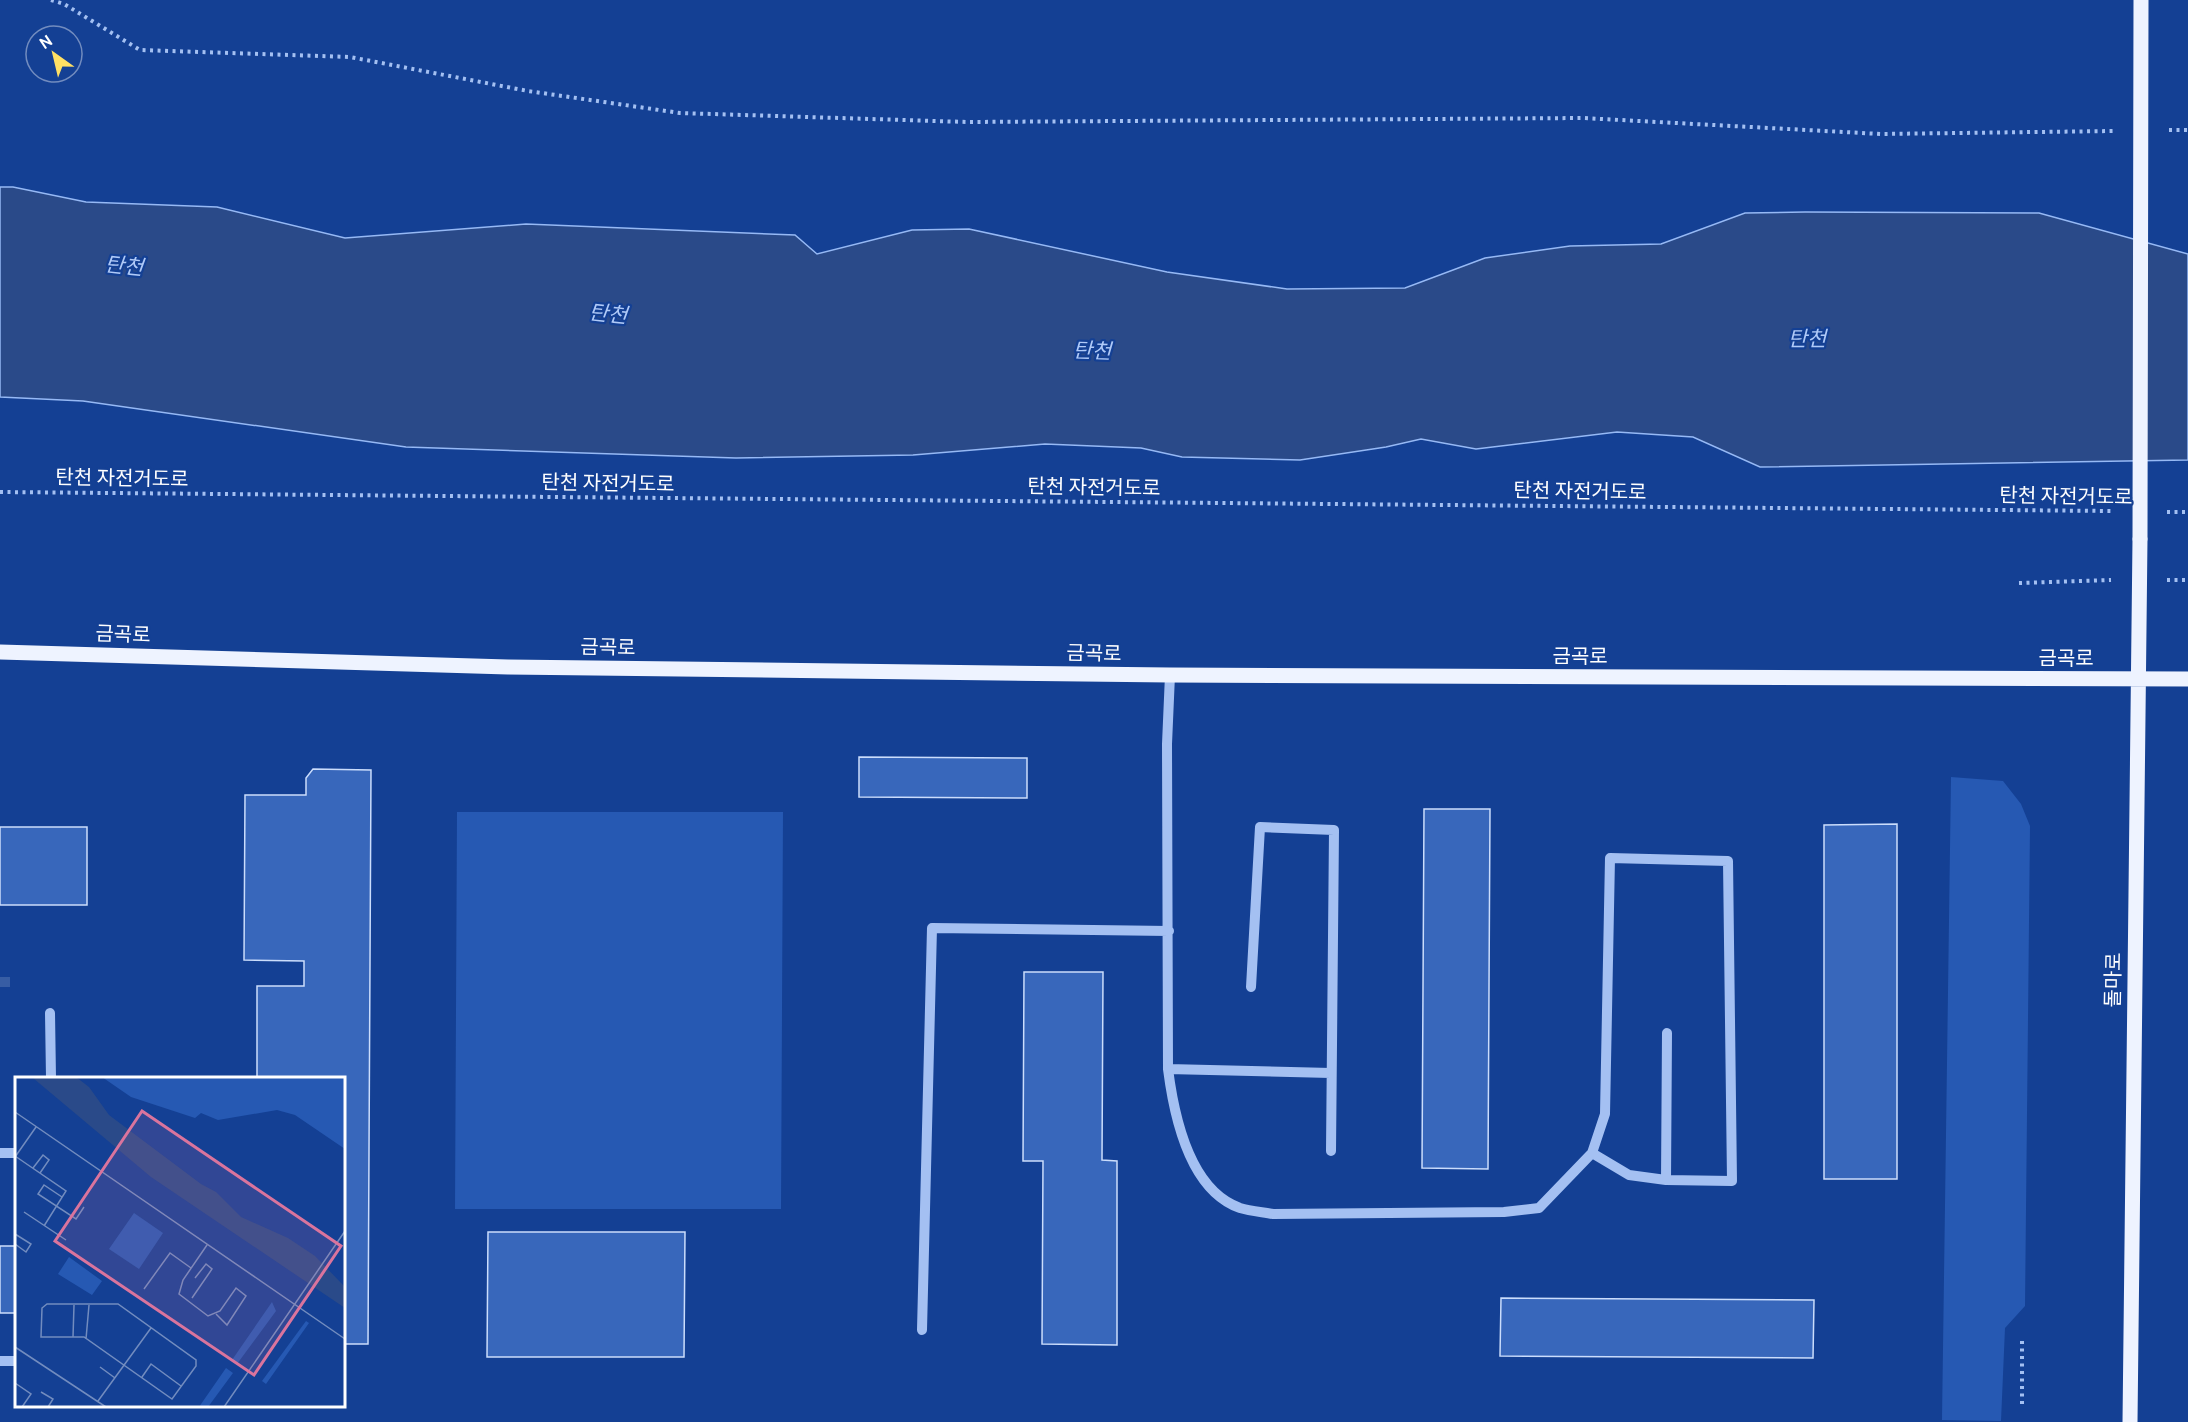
<svg xmlns="http://www.w3.org/2000/svg" width="2188" height="1422" font-family="Cabin,'Noto Sans KR',sans-serif">
<style>
.green{fill:#2659b3}
.water{fill:#2a4a89;stroke:#96b9f5;stroke-width:1.5}
.building{fill:#3867bb;stroke:#cbddfc;stroke-width:1.5}
.lines{fill:none;stroke-linecap:round;stroke-linejoin:round}
.minor-tunnel{stroke:#375da4;stroke-width:10;stroke-dasharray:10 5;stroke-linecap:butt}
.path{stroke:#a4c0f2;stroke-width:4;stroke-dasharray:3 4.5;stroke-linecap:butt}
.minor{stroke:#a4c0f2;stroke-width:10}
.major{stroke:#eef3ff;stroke-width:15}
.major-bridge{stroke:#eef3ff;stroke-width:15}
.labels{text-anchor:middle;stroke-width:4.5;stroke-linejoin:round;paint-order:stroke}
.street-label{font-size:20px;fill:#fff;stroke:#144094}
.water-label{font-size:21px;font-style:italic;fill:#b0caf8;stroke:#144094}
.inset-road{fill:none;stroke:#728cbf;stroke-width:1.5}
.view{fill:#da749d;fill-opacity:0.15;stroke:#da749d;stroke-width:3}
.inset-edge{fill:none;stroke:#fff;stroke-width:3}
</style>
<rect width="100%" height="100%" fill="#144094"/>
<path class="green" d="M 1951,777 L 2003,781 L 2021,804 L 2030,826 L 2025,1306 L 2005,1328 L 2001,1421 L 1942,1420 Z
M 457,812 L 783,812 L 781,1209 L 455,1209 Z"/>
<path class="water" d="M 0,187 L 13,187 L 86,202 L 217,207 L 345,238 L 526,224 L 795,235 L 817,254 L 912,230 L 969,229 L 1167,272 L 1287,289 L 1405,288 L 1485,258 L 1570,246 L 1661,244 L 1745,213 L 1805,212 L 2039,213 L 2188,254 L 2188,460 L 1760,467 L 1693,437 L 1617,432 L 1476,449 L 1421,439 L 1386,447 L 1300,460 L 1182,457 L 1141,448 L 1045,444 L 913,455 L 736,458 L 406,447 L 83,401 L 0,397 Z"/>
<path class="building" d="M 859,757 L 1027,758 L 1027,798 L 859,797 Z
M 313,769 L 371,770 L 368,1344 L 344,1344 L 344,1078 L 257,1078 L 257,986 L 304,986 L 304,961 L 244,960 L 245,795 L 306,795 L 306,778 Z
M 1424,809 L 1490,809 L 1488,1169 L 1422,1168 Z
M 1897,824 L 1897,1179 L 1824,1179 L 1824,825 Z
M 0,827 L 87,827 L 87,905 L 0,905 Z
M 1024,972 L 1103,972 L 1102,1160 L 1117,1161 L 1117,1345 L 1042,1344 L 1043,1161 L 1023,1161 Z
M 488,1232 L 685,1232 L 684,1357 L 487,1357 Z
M 0,1246 L 16,1246 L 16,1313 L 0,1313 Z
M 1501,1298 L 1814,1300 L 1813,1358 L 1500,1356 Z"/>
<g class="lines">
<path class="minor-tunnel" d="M 0,982 L 14,982"/>
<path class="path" d="M 51,0 L 64,4 L 140,50 L 350,57 L 528,91 L 680,113 L 967,122 L 1583,118 L 1881,134 L 2113,131
M 2169,130 L 2188,130
M 0,492 L 2111,511
M 2167,512 L 2188,512
M 2167,580 L 2188,580
M 2019,583 L 2111,580
M 2022,1341 L 2022,1406"/>
<path class="minor" d="M 1170,675 L 1167,744 L 1168,1069 C 1174,1116 1189,1190 1240,1208 C 1250,1211 1262,1212 1273,1214 L 1504,1212 L 1539,1208 L 1592,1153 L 1605,1114 L 1610,858 L 1728,861 L 1732,1181 L 1666,1180 L 1629,1175 L 1592,1153
M 1251,987 L 1260,827 L 1334,830 L 1331,1151
M 50,1013 L 51,1078
M 1168,1069 L 1331,1073
M 0,1153 L 16,1153
M 1666,1180 L 1667,1033
M 922,1330 L 932,928 L 1169,931
M 0,1361 L 16,1361"/>
<path class="major" d="M 0,652 L 508,667 L 1170,675 L 2188,679
M 2130,1422 L 2140,539"/>
<path class="major-bridge" d="M 2140,539 L 2141,0"/>
</g>
<g class="labels">
<g class="street-label">
<text transform="translate(122 478) rotate(1)" y="7">탄천 자전거도로</text>
<text transform="translate(608 483) rotate(1)" y="7">탄천 자전거도로</text>
<text transform="translate(1094 487) rotate(1)" y="7">탄천 자전거도로</text>
<text transform="translate(1580 491) rotate(1)" y="7">탄천 자전거도로</text>
<text transform="translate(2066 496) rotate(1)" y="7">탄천 자전거도로</text>
<text transform="translate(123 634) rotate(2)" y="7">금곡로</text>
<text transform="translate(608 647) rotate(1)" y="7">금곡로</text>
<text transform="translate(1094 653) rotate(1)" y="7">금곡로</text>
<text x="1580" y="663">금곡로</text>
<text x="2066" y="665">금곡로</text>
<text transform="translate(2113 980) rotate(-89)" y="7">돌마로</text>
</g>
<g class="water-label">
<text transform="translate(124 266) rotate(6)" y="7">탄천</text>
<text transform="translate(608 314) rotate(6)" y="7">탄천</text>
<text x="1807" y="346">탄천</text>
<text transform="translate(1092 351) rotate(2)" y="7">탄천</text>
</g>
</g>
<g transform="translate(15 1077)">
<rect width="330" height="330" fill="#144094"/>
<path d="M 330,0 L 330,72 L 280,38 L 262,33 L 203,43 L 186,36 L 180,41 L 116,20 L 87,0 ZM 119,136 L 148,156 L 124,192 L 94,172 ZM 54,180 L 87,204 L 77,218 L 43,197 ZM 257,225 L 261,234 L 222,287 L 217,283 ZM 291,244 L 294,246 L 251,307 L 247,304 ZM 211,291 L 218,296 L 193,330 L 184,330 Z" fill="#2659b3"/>
<path d="M 61,0 L 74,10 L 94,38 L 186,107 L 201,115 L 226,140 L 273,161 L 300,179 L 330,210 L 330,231 L 136,100 L 18,1 Z" fill="#2a4a89"/>
<path class="inset-road" d="M 0,35 L 330,262M 0,79 L 51,114 L 29,149M 0,80 L 21,50M 18,91 L 28,78 L 34,83 L 25,96M 47,120 L 29,108 L 23,117 L 61,142 L 69,130M 9,135 L 51,163M 0,157 L 16,167 L 11,175 L 0,167M 192,168 L 168,203 L 164,217 L 193,239 L 205,234 L 221,211 L 231,219 L 212,248 L 201,237M 129,212 L 155,176 L 176,191M 177,221 L 197,192 L 191,187 L 180,201M 32,227 L 103,227 L 181,283 L 181,289 L 157,322 L 69,260 L 26,260 L 27,231 ZM 58,260 L 59,228M 71,262 L 74,228M 0,270 L 91,330M 85,290 L 100,301M 127,300 L 136,287 L 166,309M 0,306 L 16,317 L 7,330M 26,315 L 38,322 L 33,330M 83,324 L 136,251M 209,330 L 330,154"/>
<path class="view" d="M 127,34 L 326,169 L 239,298 L 40,164 Z"/>
<rect width="330" height="330" class="inset-edge"/>
</g>
<g transform="translate(54 54) rotate(326)"><circle r="28" fill="#144094" stroke="#728cbf" stroke-width="1.5"/>
<path d="M0-4.5L10 22L0 15L-10 22Z" fill="#ffe064"/>
<text y="-9" font-size="16" font-weight="bold" text-anchor="middle" fill="#ffffff">N</text>
</g>
</svg>
